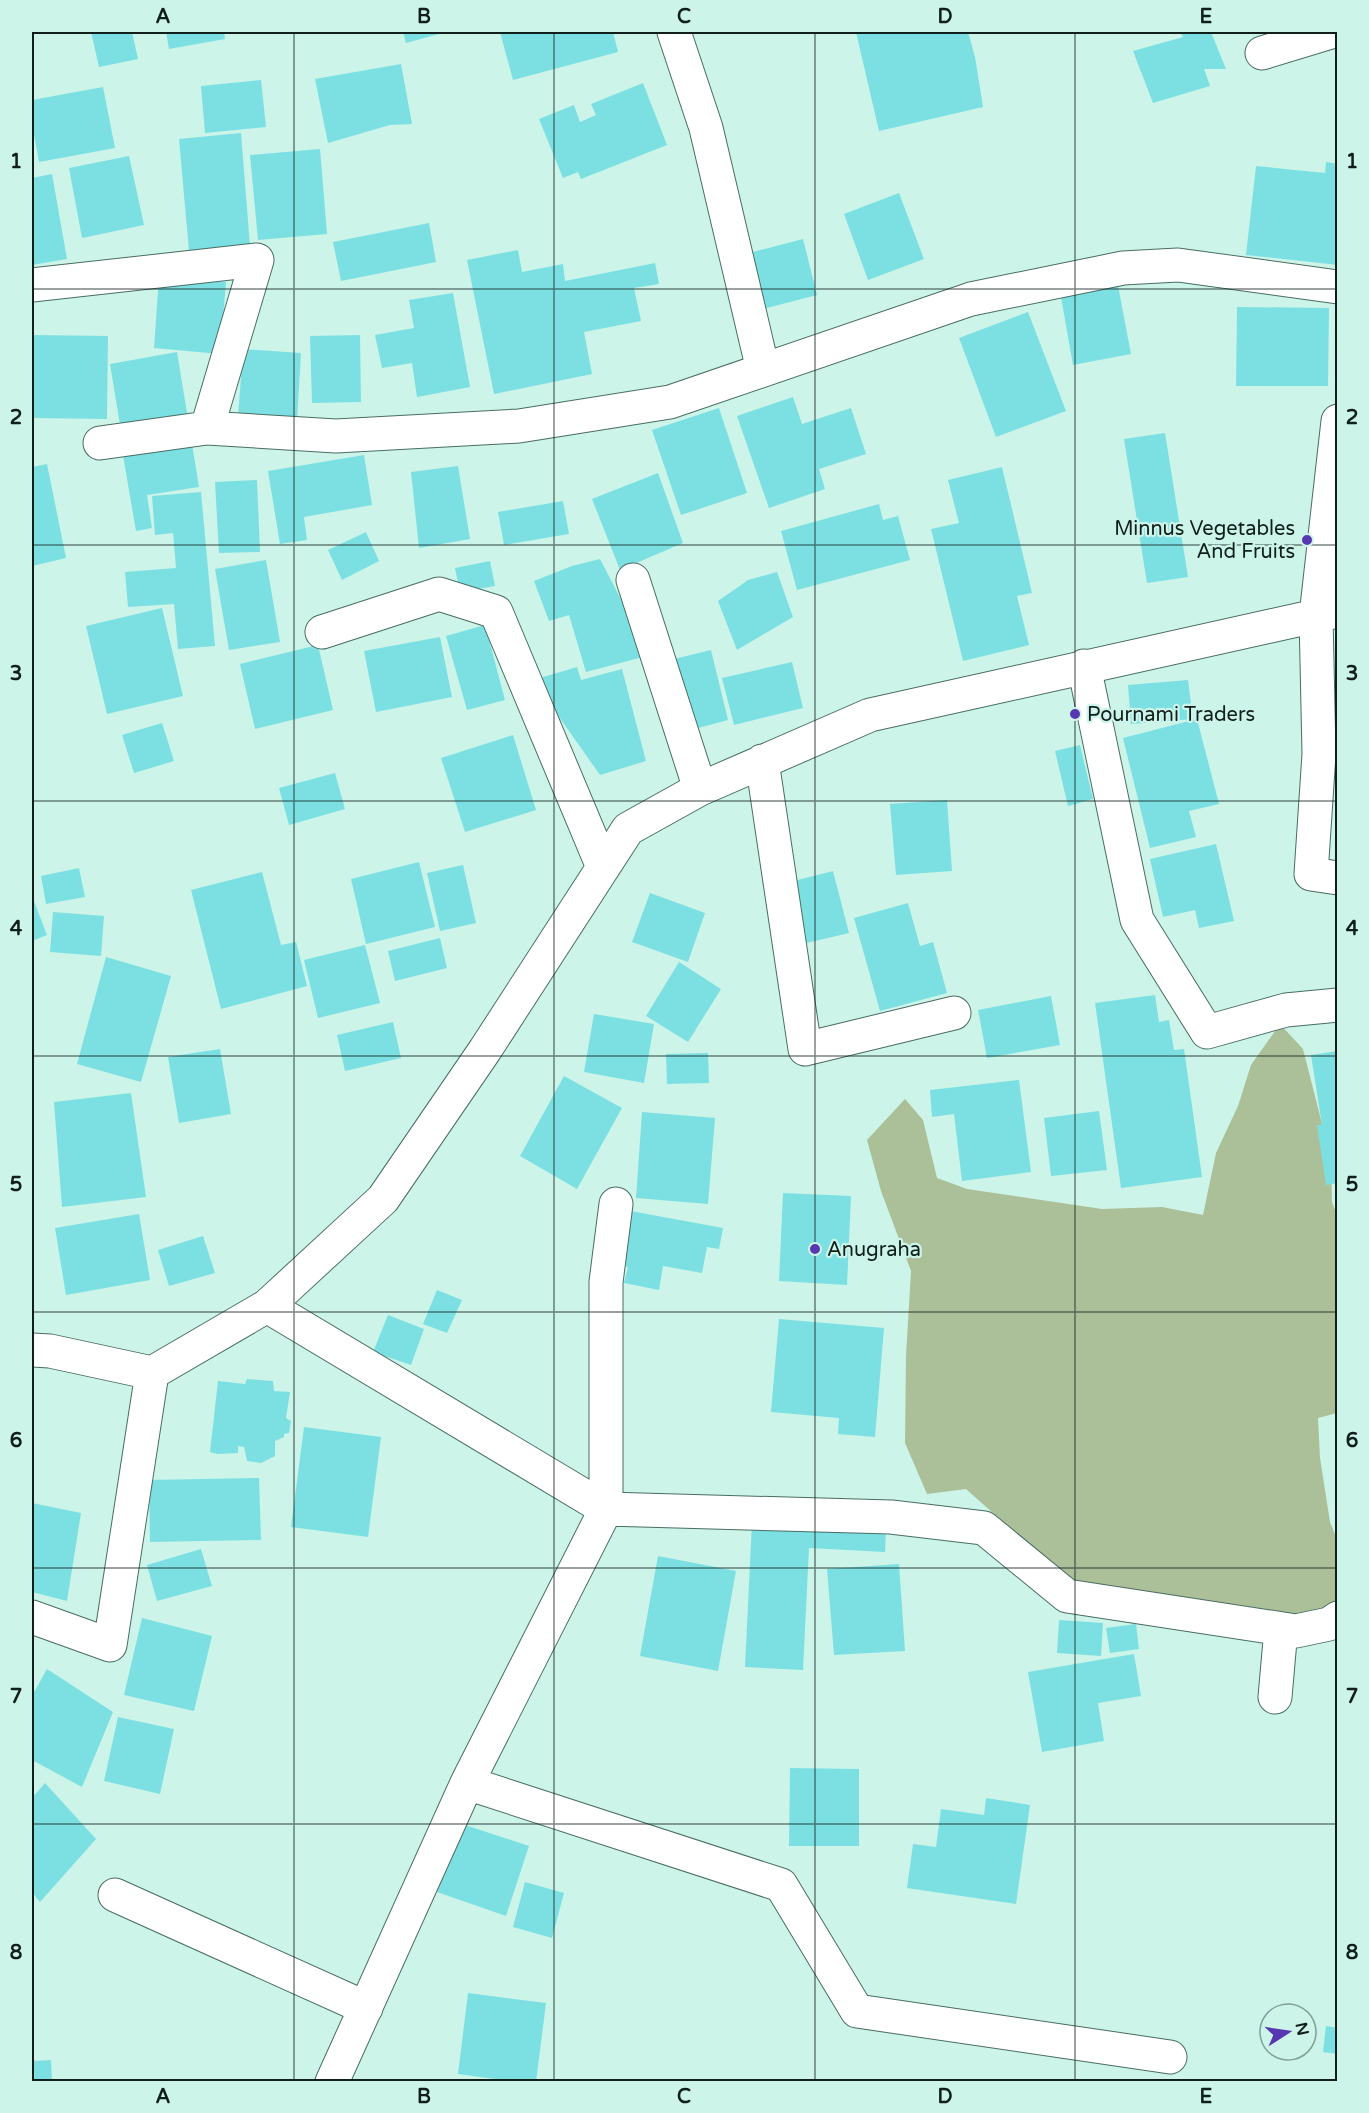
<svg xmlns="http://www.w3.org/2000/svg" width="1369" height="2113" font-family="'Varela Round',sans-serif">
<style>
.green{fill:#abc098}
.building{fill:#7ce0e3}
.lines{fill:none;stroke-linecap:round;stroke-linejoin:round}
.minor-casing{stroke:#496d63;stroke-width:35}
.minor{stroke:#fff;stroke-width:33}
.grid{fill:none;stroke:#101f1b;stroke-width:1.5;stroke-opacity:0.55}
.poi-dot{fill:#5838b0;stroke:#ccf4e8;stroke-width:2}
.labels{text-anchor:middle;stroke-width:4.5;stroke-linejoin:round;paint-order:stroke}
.poi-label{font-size:20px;fill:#101f1b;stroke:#ccf4e8;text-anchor:start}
.neatline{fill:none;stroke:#101f1b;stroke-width:2}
.grid-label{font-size:20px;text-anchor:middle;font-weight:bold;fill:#101f1b}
</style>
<rect width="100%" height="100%" fill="#ccf4e8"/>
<path class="green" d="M 1280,1024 L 1303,1049 L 1331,1159 L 1332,1202 L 1337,1215 L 1337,1413 L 1318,1418 L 1320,1458 L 1330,1522 L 1337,1539 L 1337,1604 L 1330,1619 L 1099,1609 L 1043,1562 L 1003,1522 L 966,1489 L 927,1494 L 905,1443 L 906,1356 L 911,1271 L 881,1191 L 867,1140 L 905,1099 L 923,1120 L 937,1178 L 967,1189 L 1102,1209 L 1162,1207 L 1203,1215 L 1216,1153 L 1238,1106 L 1251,1065 Z"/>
<path class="building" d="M 91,32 L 132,32 L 138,59 L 99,67 Z
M 166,32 L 224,32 L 225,39 L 169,49 Z
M 403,32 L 446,32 L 406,43 Z
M 500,32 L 613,32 L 618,52 L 513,80 Z
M 856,32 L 968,32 L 975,57 L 983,107 L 879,131 Z
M 1180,32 L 1211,32 L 1226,69 L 1204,69 L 1210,86 L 1153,103 L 1133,51 L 1183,37 Z
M 401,64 L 412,124 L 390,125 L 328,143 L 315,79 Z
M 261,80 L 266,127 L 205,133 L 201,86 Z
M 643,83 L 667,145 L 581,179 L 578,172 L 563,178 L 539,119 L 574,105 L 580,122 L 596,115 L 591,104 Z
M 103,87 L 115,148 L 39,162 L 32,123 L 32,100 Z
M 241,133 L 250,246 L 189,251 L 179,139 Z
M 320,149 L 327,234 L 258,240 L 250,155 Z
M 129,156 L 144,225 L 82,238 L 69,168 Z
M 1326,162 L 1338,164 L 1338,265 L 1246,255 L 1256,166 L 1325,173 Z
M 52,174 L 67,259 L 32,265 L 32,178 Z
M 899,193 L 924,259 L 868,280 L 844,214 Z
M 429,223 L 436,262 L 341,281 L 333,242 Z
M 803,239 L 817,295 L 763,309 L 749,253 Z
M 518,250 L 522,272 L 563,264 L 565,281 L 655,263 L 659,284 L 634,288 L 641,321 L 584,332 L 592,374 L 494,394 L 467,260 Z
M 1116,275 L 1131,354 L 1073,365 L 1059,286 Z
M 159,277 L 226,282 L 220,354 L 154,348 Z
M 453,293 L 470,387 L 417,397 L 412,363 L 382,368 L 375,335 L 414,328 L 409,300 Z
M 1237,307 L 1329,308 L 1328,386 L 1236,386 Z
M 1028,312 L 1066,411 L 996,437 L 959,338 Z
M 32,335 L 108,336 L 107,419 L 32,418 Z
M 360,335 L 361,402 L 312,403 L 310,336 Z
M 243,349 L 301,353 L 297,421 L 238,417 Z
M 177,352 L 189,425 L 122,437 L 110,364 Z
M 793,397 L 802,424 L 851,408 L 866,454 L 819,469 L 825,489 L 769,508 L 737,416 Z
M 719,408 L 747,493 L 681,515 L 652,430 Z
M 190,432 L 199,487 L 147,495 L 152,528 L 136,531 L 121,444 Z
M 1165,433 L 1188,577 L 1147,583 L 1124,439 Z
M 364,455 L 372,505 L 304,517 L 307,540 L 280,544 L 268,471 Z
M 47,464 L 66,558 L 32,566 L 32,467 Z
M 458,466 L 470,539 L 419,548 L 411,472 Z
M 1002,467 L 1032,593 L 1017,596 L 1029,645 L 963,661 L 931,529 L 959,523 L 948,480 Z
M 658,473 L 683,543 L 620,570 L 592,499 Z
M 257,480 L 260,552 L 219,553 L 215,482 Z
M 201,492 L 215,646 L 178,649 L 174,604 L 128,607 L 125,572 L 176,568 L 173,533 L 155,535 L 152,496 Z
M 563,501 L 569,534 L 504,545 L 498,512 Z
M 879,504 L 883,520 L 898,516 L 910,560 L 797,590 L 781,531 Z
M 366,532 L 379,561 L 342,580 L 328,550 Z
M 600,559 L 627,611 L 643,657 L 586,672 L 569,615 L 549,621 L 534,581 L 572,566 Z
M 266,560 L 280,642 L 229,650 L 215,569 Z
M 490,561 L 495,586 L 460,592 L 455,568 Z
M 777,572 L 793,617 L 737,650 L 718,601 L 748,580 Z
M 162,608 L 183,696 L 107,714 L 86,626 Z
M 485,625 L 505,700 L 467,710 L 446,636 Z
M 440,637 L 452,697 L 376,712 L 364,651 Z
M 318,645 L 333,710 L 255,729 L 240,664 Z
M 711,650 L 728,720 L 687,731 L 670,660 Z
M 792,662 L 803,708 L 734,725 L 722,678 Z
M 577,667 L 581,680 L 622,669 L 646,761 L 600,775 L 533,680 Z
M 1188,680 L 1193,719 L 1131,724 L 1128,685 Z
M 1338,707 L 1338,752 L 1337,752 L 1327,709 Z
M 1197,719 L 1219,804 L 1189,811 L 1196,837 L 1150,848 L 1123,738 Z
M 162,723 L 174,761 L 134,773 L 122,735 Z
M 513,735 L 536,810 L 465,832 L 441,758 Z
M 1080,745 L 1093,799 L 1068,806 L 1055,751 Z
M 335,773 L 345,809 L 289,825 L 279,788 Z
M 947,800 L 952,871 L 896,875 L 890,804 Z
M 1216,844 L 1234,921 L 1199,928 L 1195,910 L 1163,917 L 1150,859 Z
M 419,862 L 435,927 L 366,944 L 351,879 Z
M 463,865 L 476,923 L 440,931 L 427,873 Z
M 79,868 L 85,897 L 46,904 L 41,876 Z
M 833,871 L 849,933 L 802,944 L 786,883 Z
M 262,872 L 281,945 L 296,942 L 307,986 L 221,1009 L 191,890 Z
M 650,893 L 705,913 L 688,962 L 632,942 Z
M 32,896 L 47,935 L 32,941 Z
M 908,903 L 920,946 L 933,942 L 947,993 L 880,1011 L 854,918 Z
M 53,912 L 104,916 L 101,956 L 50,952 Z
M 440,938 L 447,968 L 395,981 L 388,951 Z
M 365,945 L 380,1003 L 318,1018 L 304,960 Z
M 106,957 L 171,976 L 141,1082 L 77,1064 Z
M 679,962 L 721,989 L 688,1042 L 646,1016 Z
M 1155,995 L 1159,1022 L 1169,1020 L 1174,1050 L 1184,1049 L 1202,1177 L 1121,1188 L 1095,1003 Z
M 1051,996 L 1060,1045 L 987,1058 L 978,1010 Z
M 594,1014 L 654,1024 L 644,1083 L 584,1072 Z
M 393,1022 L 401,1058 L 345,1071 L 337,1035 Z
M 220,1049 L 231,1114 L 179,1123 L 168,1057 Z
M 1338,1051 L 1338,1183 L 1326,1185 L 1317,1125 L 1322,1125 L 1311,1055 Z
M 708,1053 L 709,1083 L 667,1084 L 666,1054 Z
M 564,1076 L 622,1108 L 577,1189 L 520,1156 Z
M 1019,1080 L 1031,1172 L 962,1181 L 954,1114 L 932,1117 L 930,1090 Z
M 131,1093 L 146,1197 L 62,1207 L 54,1102 Z
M 1099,1111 L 1107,1170 L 1051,1176 L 1044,1118 Z
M 642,1112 L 715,1118 L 708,1204 L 636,1198 Z
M 783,1193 L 851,1196 L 847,1285 L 779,1281 Z
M 625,1210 L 723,1228 L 719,1249 L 707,1247 L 702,1273 L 663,1266 L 659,1290 L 624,1283 L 628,1267 L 616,1265 Z
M 139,1214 L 150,1280 L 66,1295 L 55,1228 Z
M 203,1236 L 215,1273 L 169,1286 L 158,1250 Z
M 437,1290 L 462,1300 L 447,1333 L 423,1324 Z
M 388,1315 L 424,1329 L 411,1365 L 373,1352 Z
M 779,1319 L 884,1328 L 875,1437 L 838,1434 L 839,1418 L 771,1412 Z
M 247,1379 L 273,1381 L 274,1391 L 290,1392 L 286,1418 L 291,1421 L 289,1433 L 284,1434 L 284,1437 L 275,1441 L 275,1456 L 261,1463 L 247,1461 L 244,1447 L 238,1446 L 238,1453 L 217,1454 L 210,1452 L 218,1381 L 245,1384 Z
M 304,1427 L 381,1437 L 368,1537 L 291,1527 Z
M 259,1478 L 261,1540 L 150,1542 L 149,1480 Z
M 32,1503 L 81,1513 L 67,1601 L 32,1592 Z
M 752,1522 L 886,1529 L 885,1552 L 809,1548 L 803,1670 L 745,1667 Z
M 201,1549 L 212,1586 L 157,1601 L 147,1565 Z
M 658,1556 L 736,1571 L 718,1671 L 640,1656 Z
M 899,1564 L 905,1651 L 834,1655 L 827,1569 Z
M 142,1618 L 212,1636 L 194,1711 L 124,1695 Z
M 1059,1620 L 1103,1623 L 1101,1656 L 1057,1653 Z
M 1136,1624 L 1139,1649 L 1110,1653 L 1106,1628 Z
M 1134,1654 L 1141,1696 L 1098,1703 L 1104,1741 L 1042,1752 L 1028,1672 Z
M 47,1669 L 113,1712 L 82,1787 L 32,1760 L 32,1696 Z
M 118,1717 L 174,1729 L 160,1794 L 104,1781 Z
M 790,1768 L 859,1769 L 859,1846 L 789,1846 Z
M 45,1783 L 96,1839 L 40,1902 L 32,1892 L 32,1798 Z
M 986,1798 L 1030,1805 L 1016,1904 L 907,1888 L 913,1844 L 936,1847 L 941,1809 L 984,1815 Z
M 459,1823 L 529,1846 L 506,1916 L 437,1892 Z
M 525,1882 L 564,1893 L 552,1938 L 513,1927 Z
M 468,1993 L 546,2003 L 536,2082 L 518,2082 L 458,2074 Z
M 1326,2026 L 1338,2028 L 1338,2054 L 1323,2052 Z
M 51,2060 L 52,2082 L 32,2082 L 32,2061 Z"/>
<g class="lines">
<g class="minor-casing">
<path id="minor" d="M 674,32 L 706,128 L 763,370
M 1262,53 L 1331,32
M 32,285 L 257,260 L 207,428
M 1338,421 L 1316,616 L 1319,754 L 1311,874 L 1338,878
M 100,443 L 207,428 L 336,436 L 519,426 L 670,402 L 971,299 L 1123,268 L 1178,265 L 1338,287
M 633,580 L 700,789
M 322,632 L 439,594 L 496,612 L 603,867
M 1084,666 L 1137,920 L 1207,1032 L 1286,1010 L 1338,1005
M 762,761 L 805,1049 L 954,1013
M 267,1306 L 606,1509
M 32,1350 L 50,1351 L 152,1373 L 267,1306 L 383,1199 L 485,1050 L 628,829 L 700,789 L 870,715 L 1338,611
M 606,1509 L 606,1282 L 616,1204
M 32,1617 L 110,1645 L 152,1373
M 1275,1697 L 1281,1629
M 115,1895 L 366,2008
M 1170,2057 L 857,2011 L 781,1885 L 467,1783 L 606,1509 L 891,1517 L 984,1528 L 1067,1596 L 1296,1631 L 1329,1624 L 1338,1618
M 332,2082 L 467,1783"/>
</g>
<use href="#minor" class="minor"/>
</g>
<path class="grid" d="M 294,32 L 294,2082M 554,32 L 554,2082M 815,32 L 815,2082M 1075,32 L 1075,2082M 32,289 L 1338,289M 32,545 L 1338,545M 32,801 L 1338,801M 32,1056 L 1338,1056M 32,1312 L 1338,1312M 32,1568 L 1338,1568M 32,1824 L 1338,1824"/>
<g class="poi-dot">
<circle cx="1307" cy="540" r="6"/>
<circle cx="1075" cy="714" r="6"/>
<circle cx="815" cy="1249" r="6"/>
</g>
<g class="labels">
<g class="poi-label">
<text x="1295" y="535" text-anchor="end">Minnus Vegetables<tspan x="1295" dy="23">And Fruits</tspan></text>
<text x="1087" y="721">Pournami Traders</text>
<text x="827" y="1256">Anugraha</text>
</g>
</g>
<rect width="1369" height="2113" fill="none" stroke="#ccf4e8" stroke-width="66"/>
<g transform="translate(1288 2032) rotate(78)"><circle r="28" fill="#ccf4e8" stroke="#819f96" stroke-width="1.5"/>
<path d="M0-4.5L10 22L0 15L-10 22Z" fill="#5838b0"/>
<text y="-9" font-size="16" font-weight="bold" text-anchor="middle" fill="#101f1b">N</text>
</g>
<rect x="33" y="33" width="1303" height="2047" class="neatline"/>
<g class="grid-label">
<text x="163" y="23">A</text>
<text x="424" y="23">B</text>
<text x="684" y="23">C</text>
<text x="945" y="23">D</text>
<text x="1206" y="23">E</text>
<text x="16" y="168">1</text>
<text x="1352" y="168">1</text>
<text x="16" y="424">2</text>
<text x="1352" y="424">2</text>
<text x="16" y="680">3</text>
<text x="1352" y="680">3</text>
<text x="16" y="935">4</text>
<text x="1352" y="935">4</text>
<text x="16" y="1191">5</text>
<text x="1352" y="1191">5</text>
<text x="16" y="1447">6</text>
<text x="1352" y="1447">6</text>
<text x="16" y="1703">7</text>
<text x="1352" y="1703">7</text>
<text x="16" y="1959">8</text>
<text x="1352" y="1959">8</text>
<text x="163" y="2103">A</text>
<text x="424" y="2103">B</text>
<text x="684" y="2103">C</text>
<text x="945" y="2103">D</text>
<text x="1206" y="2103">E</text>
</g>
</svg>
